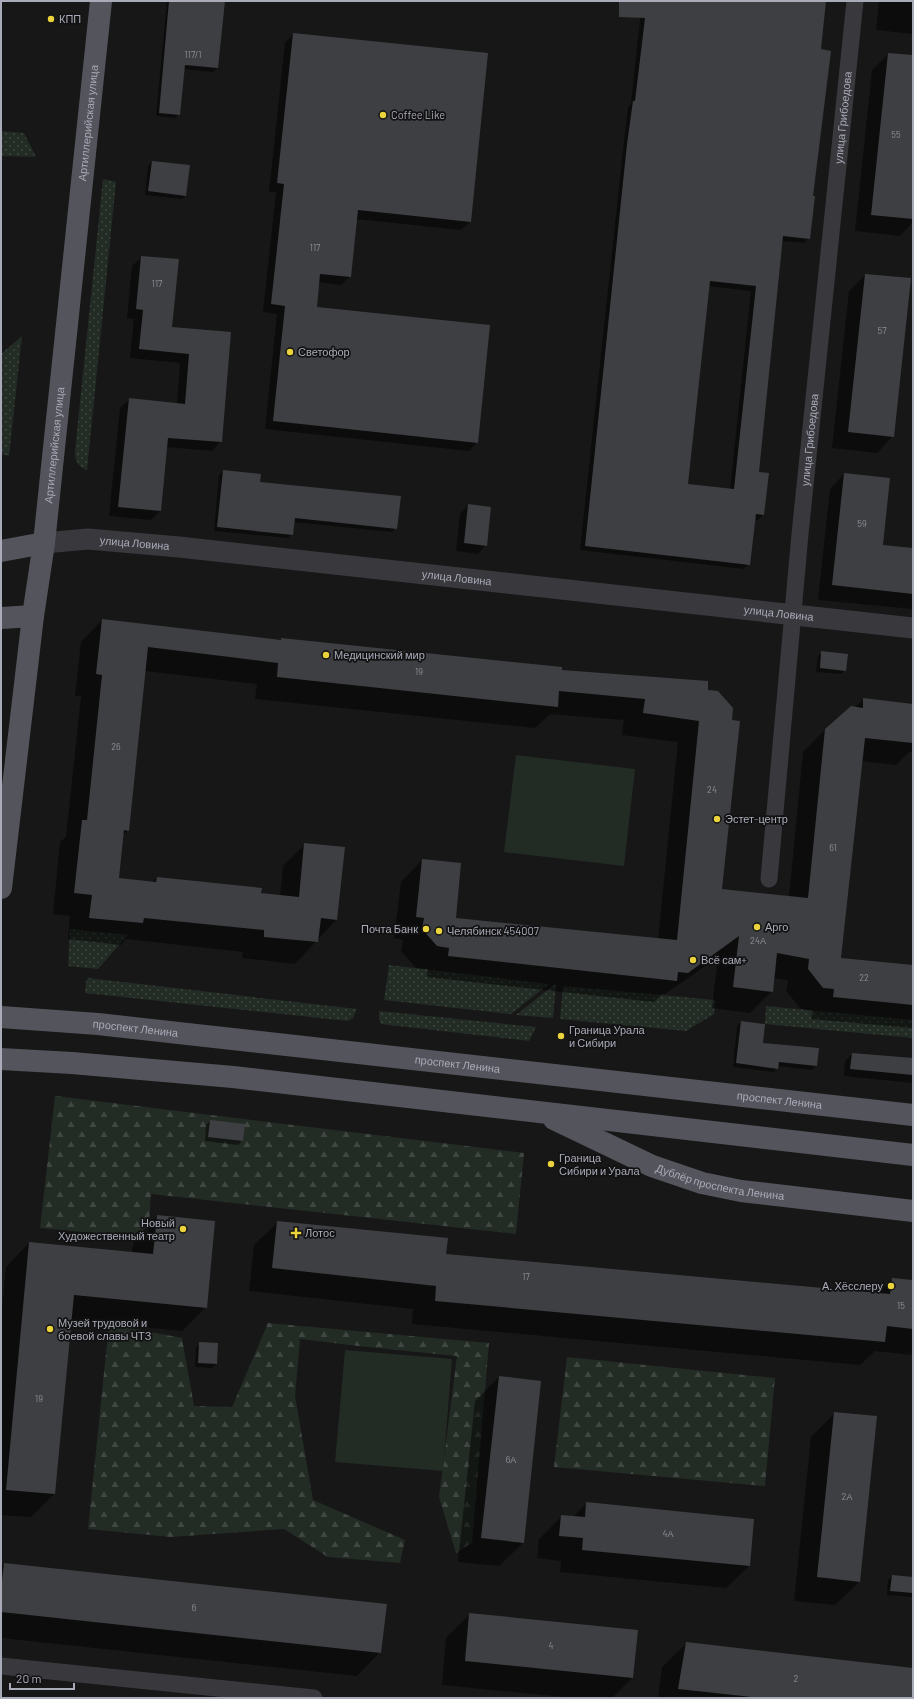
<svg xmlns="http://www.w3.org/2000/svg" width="914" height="1699" font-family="Barlow,sans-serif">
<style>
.grass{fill:url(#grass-dots)}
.forest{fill:url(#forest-firs)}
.pitch{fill:#232b25}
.shadow{fill:#0007;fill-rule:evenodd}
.building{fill:#3e3f42;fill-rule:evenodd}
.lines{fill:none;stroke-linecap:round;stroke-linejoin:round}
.minor{stroke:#38383d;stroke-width:17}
.tertiary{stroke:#38383d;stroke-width:21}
.primary{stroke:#54545c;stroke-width:22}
.poi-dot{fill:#ead33d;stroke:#121213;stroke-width:1.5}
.labels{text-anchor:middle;stroke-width:3.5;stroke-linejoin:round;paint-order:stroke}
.number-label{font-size:9px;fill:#8e909a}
.poi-label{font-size:11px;fill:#a9abb8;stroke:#121213;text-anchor:start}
.street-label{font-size:11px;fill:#a9abb8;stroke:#121213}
</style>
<defs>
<pattern id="grass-dots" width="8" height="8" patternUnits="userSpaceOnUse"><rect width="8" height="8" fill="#232b25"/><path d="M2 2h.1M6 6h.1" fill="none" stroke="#404743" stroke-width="1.8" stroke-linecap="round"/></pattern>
<pattern id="forest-firs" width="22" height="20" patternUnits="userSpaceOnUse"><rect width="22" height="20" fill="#232b25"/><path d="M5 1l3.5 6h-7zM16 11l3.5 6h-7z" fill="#404743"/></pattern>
</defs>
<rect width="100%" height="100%" fill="#171718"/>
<path class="grass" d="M 1,131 L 24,133 L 36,157 L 1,156 Z
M 103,179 L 116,182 L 87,470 C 77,465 75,462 75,451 Z
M 22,336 L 9,456 L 1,454 L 1,354 Z
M 70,929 L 128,935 L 98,969 L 68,966 Z
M 389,965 L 549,984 L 511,1014 L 384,1000 Z
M 88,978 L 357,1009 L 353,1018 L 348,1021 L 85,993 L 86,982 Z
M 555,984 L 556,984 L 553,1018 L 516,1015 Z
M 563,986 L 715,1000 L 714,1014 L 686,1031 L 560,1019 Z
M 766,1006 L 913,1020 L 913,1038 L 765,1024 Z
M 379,1011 L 536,1027 L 529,1041 L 381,1024 L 379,1019 Z"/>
<path class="forest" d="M 55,1096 L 524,1153 L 516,1234 L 151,1194 L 148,1238 L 40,1228 Z
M 268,1323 L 489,1343 L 472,1543 L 456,1553 L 439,1497 L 457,1356 L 367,1347 L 300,1339 L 295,1396 L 313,1500 L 405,1540 L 400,1563 L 328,1557 L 284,1529 L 171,1537 L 88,1529 L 109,1324 L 182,1338 L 194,1406 L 232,1407 Z
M 567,1357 L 775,1378 L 765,1486 L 554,1467 Z"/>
<path class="pitch" d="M 516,755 L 635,769 L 624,866 L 504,852 Z
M 345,1350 L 452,1359 L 443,1471 L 335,1462 Z"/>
<path class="shadow" d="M 167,1 L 224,1 L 217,68 L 213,72 L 184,69 L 179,114 L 175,118 L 156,116 Z
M 642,1 L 825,1 L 820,50 L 809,238 L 804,243 L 781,241 L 758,473 L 768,474 L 763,515 L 758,520 L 755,520 L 749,564 L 744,569 L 580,550 L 623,150 L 628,107 L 631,104 ZM 708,286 L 751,291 L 730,490 L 687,485 Z
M 879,1 L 913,1 L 913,34 L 876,30 Z
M 293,34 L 487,54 L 470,222 L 461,230 L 356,219 L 350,276 L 341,285 L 318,282 L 316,308 L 477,442 L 469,451 L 265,429 L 277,314 L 263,312 L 276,192 L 269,192 L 285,43 Z
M 888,54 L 913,56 L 913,222 L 900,236 L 855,231 L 872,70 Z
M 152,162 L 189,166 L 186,195 L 182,199 L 145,195 L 148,166 Z
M 142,257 L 171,328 L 230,333 L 221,441 L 212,451 L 166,447 L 160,511 L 151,520 L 109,516 L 120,408 L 130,399 L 177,404 L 180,363 L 130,358 L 134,319 L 127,318 L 132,266 Z
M 865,275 L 893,436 L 877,453 L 832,448 L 849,291 Z
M 223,471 L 259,483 L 396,528 L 392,532 L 294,522 L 292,534 L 288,538 L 214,531 L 219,475 Z
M 844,474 L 882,546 L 913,549 L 913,609 L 818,600 L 830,489 Z
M 468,505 L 486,545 L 478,554 L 456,551 L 460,514 Z
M 102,620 L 560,671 L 707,682 L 721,889 L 789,897 L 803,752 L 825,730 L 855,707 L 864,699 L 913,706 L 913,752 L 909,752 L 896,765 L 861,761 L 840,959 L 913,966 L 913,1028 L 811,1019 L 813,1011 L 801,1009 L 786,991 L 788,980 L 773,978 L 772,991 L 750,1013 L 712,1008 L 718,957 L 665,994 L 662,994 L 654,1002 L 427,977 L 428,969 L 416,968 L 401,951 L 403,940 L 394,938 L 401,882 L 422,860 L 455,919 L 658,940 L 678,742 L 622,735 L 624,720 L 550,714 L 535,728 L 255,699 L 257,684 L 145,671 L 128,830 L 122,836 L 117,878 L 152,882 L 157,878 L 280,896 L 283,866 L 305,844 L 336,920 L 295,964 L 242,958 L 243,952 L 126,939 L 121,945 L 68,939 L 70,916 L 53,914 L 60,842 L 66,837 L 81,696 L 75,696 L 81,642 Z
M 822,652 L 845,670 L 841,674 L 816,672 L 818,656 Z
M 741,1022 L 762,1044 L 816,1066 L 812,1070 L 778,1066 L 774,1072 L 733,1067 L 737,1026 Z
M 852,1054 L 913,1060 L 913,1083 L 844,1076 L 845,1061 Z
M 210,1121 L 242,1141 L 238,1145 L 205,1141 L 206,1125 Z
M 157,1216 L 206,1307 L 182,1331 L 71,1320 L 54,1494 L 31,1517 L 1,1515 L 1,1319 L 6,1267 L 29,1243 L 132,1253 L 134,1240 Z
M 278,1222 L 445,1255 L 878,1294 L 892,1279 L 913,1281 L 913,1355 L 875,1351 L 860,1365 L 412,1324 L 413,1309 L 249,1291 L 254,1245 Z
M 200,1343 L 217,1344 L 216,1364 L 212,1368 L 195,1367 L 196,1347 Z
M 499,1377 L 523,1543 L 499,1566 L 458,1562 L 475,1401 Z
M 835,1413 L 859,1582 L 835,1605 L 794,1601 L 811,1437 Z
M 587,1503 L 749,1566 L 726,1588 L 560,1572 L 561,1561 L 537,1558 L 539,1539 L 562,1516 L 573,1517 Z
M 4,1564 L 380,1652 L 357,1676 L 1,1638 L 1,1567 Z
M 892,1576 L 913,1578 L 913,1597 L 887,1595 L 888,1580 Z
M 470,1614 L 632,1678 L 612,1698 L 575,1698 L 442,1685 L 446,1638 Z
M 686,1644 L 913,1669 L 913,1698 L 658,1698 L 662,1667 Z"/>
<path class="building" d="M 169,1 L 225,1 L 218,68 L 185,65 L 180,115 L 159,113 Z
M 619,1 L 826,1 L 821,49 L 831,51 L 813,196 L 815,196 L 810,239 L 783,236 L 759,472 L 769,473 L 764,515 L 756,514 L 750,565 L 585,546 L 627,144 L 633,101 L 635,101 L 645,18 L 619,17 ZM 710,281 L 756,286 L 734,489 L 688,484 Z
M 293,33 L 488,53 L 471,222 L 358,210 L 351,277 L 320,274 L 317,307 L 490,325 L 478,443 L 273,421 L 285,306 L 271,304 L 284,184 L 277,183 Z
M 888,53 L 913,55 L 913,219 L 871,215 Z
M 152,161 L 190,165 L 186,196 L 148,191 Z
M 141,256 L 179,259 L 172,327 L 231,332 L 222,442 L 168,438 L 161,511 L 118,507 L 129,398 L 185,404 L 189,354 L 139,349 L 143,310 L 136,309 Z
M 865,274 L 911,278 L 894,437 L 848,432 Z
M 223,470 L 261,474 L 260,482 L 401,496 L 397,529 L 295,518 L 293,535 L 217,527 Z
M 844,473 L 890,478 L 883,545 L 913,548 L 913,594 L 832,585 Z
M 468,504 L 491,507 L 487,546 L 464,543 Z
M 102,619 L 281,640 L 281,638 L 562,667 L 562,670 L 708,681 L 708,690 L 718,691 L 733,708 L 732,720 L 740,721 L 722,889 L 808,898 L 825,729 L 851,706 L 863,708 L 863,698 L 913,704 L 913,743 L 865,738 L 841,958 L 913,965 L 913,1005 L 833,997 L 834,989 L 823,988 L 808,969 L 809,959 L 777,953 L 773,992 L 733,987 L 739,936 L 688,973 L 678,972 L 677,981 L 448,956 L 449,948 L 437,946 L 429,937 L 422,929 L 424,918 L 416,917 L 422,859 L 461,863 L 456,918 L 677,940 L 699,721 L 643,713 L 645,699 L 559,691 L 558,707 L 277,677 L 278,663 L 148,647 L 129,831 L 124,830 L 119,878 L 156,882 L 157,877 L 262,888 L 261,893 L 299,897 L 304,843 L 345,847 L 337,920 L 321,918 L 318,942 L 264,937 L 264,930 L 144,918 L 143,923 L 89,918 L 92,895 L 74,893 L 82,820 L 87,820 L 102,675 L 96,674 Z
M 821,651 L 848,654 L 846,671 L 820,668 Z
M 741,1021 L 765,1024 L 763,1043 L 819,1048 L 817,1066 L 779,1062 L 778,1069 L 736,1063 Z
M 852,1053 L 913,1058 L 913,1075 L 850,1069 Z
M 210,1120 L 245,1124 L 243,1141 L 208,1137 Z
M 157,1215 L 215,1221 L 207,1308 L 74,1295 L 55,1494 L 6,1490 L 29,1242 L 153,1254 Z
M 277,1221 L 448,1238 L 446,1254 L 890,1294 L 892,1278 L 913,1280 L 913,1329 L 887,1326 L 885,1342 L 435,1301 L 436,1286 L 272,1268 Z
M 199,1342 L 218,1343 L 217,1364 L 198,1363 Z
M 499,1376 L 541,1381 L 524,1543 L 481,1538 Z
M 834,1412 L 877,1416 L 860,1582 L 817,1577 Z
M 586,1502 L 754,1519 L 750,1566 L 582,1550 L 583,1538 L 559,1536 L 561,1515 L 585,1517 Z
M 4,1563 L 387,1604 L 381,1653 L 1,1612 L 1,1589 Z
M 892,1575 L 913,1577 L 913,1593 L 890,1591 Z
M 469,1613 L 638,1630 L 633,1678 L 465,1661 Z
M 686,1642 L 913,1668 L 913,1698 L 761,1698 L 678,1689 Z"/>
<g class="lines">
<g class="minor">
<path id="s1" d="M 769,879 L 800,534 L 855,1"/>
<path d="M 1,1666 L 314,1698"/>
</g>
<path class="tertiary" id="s2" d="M 44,543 L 88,539 L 179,547 L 913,628"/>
<g class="primary">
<path d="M 1,551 L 44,543"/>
<path d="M 1,618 L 33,616"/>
<path id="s3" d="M 1,888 L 33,616 L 44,543 L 101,1"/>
<path id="s4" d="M 1,1017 L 98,1024 L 913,1115"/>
<path d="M 1,1059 L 72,1063 L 233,1077 L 913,1155"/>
<path id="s5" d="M 554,1119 L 652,1166 L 702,1183 L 741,1191 L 913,1211"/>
</g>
</g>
<g class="poi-dot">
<circle cx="51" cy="19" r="4"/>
<circle cx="383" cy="115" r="4"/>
<circle cx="290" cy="352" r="4"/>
<circle cx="326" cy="655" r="4"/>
<circle cx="717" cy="819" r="4"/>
<circle cx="757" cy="927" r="4"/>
<circle cx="426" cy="929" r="4"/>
<circle cx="439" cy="931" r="4"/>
<circle cx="693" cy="960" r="4"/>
<circle cx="561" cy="1036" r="4"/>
<circle cx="551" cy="1164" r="4"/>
<circle cx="183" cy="1229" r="4"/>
<path d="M294 1227h4v4h4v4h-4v4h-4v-4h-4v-4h4z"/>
<circle cx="891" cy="1286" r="4"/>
<circle cx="50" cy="1329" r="4"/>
</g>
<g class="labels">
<g class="number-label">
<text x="193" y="58">117/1</text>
<text x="896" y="138">55</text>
<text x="315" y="251">117</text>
<text x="157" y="287">117</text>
<text x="882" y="334">57</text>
<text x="862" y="527">59</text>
<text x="419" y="675">19</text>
<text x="116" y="750">26</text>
<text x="712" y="793">24</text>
<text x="833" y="851">61</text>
<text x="758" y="944">24А</text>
<text x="864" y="981">22</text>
<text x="526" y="1280">17</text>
<text x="901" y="1309">15</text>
<text x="39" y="1402">19</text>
<text x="511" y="1463">6А</text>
<text x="847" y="1500">2А</text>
<text x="668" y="1537">4А</text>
<text x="194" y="1611">6</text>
<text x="551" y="1649">4</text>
<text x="796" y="1682">2</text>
</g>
<g class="poi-label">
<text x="59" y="23">КПП</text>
<text x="391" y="119">Coffee Like</text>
<text x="298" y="356">Светофор</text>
<text x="334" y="659">Медицинский мир</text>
<text x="725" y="823">Эстет-центр</text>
<text x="765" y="931">Арго</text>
<text x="418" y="933" text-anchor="end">Почта Банк</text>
<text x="447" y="935">Челябинск 454007</text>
<text x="701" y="964">Всё сам+</text>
<text x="569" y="1034">Граница Урала<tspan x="569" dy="13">и Сибири</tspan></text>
<text x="559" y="1162">Граница<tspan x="559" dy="13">Сибири и Урала</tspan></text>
<text x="175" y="1227" text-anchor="end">Новый<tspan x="175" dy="13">Художественный театр</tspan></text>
<text x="305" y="1237">Лотос</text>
<text x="883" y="1290" text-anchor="end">А. Хёсслеру</text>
<text x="58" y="1327">Музей трудовой и<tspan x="58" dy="13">боевой славы ЧТЗ</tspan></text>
</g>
<g class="street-label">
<text dy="4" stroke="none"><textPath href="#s1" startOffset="765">улица Грибоедова</textPath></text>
<text dy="4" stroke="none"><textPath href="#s3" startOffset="770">Артиллерийская улица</textPath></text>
<text dy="4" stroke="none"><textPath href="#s1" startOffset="441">улица Грибоедова</textPath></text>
<text dy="4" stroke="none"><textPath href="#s3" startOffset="446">Артиллерийская улица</textPath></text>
<text dy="4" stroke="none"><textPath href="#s2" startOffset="91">улица Ловина</textPath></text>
<text dy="4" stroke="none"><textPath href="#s2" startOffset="415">улица Ловина</textPath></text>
<text dy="4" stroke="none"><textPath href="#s2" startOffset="739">улица Ловина</textPath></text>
<text dy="4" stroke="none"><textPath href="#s4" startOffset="135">проспект Ленина</textPath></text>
<text dy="4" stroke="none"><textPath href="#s4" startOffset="459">проспект Ленина</textPath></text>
<text dy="4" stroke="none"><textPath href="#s4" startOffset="783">проспект Ленина</textPath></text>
<text dy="4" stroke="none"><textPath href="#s5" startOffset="179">Дублёр проспекта Ленина</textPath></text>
</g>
</g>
<rect width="914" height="1699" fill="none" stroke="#a9abb8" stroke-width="4"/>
<path d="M10 1683v6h64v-6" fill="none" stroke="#a9abb8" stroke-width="2"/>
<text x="16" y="1683" font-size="12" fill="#a9abb8" stroke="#121213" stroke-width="3" paint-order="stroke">20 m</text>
</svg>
